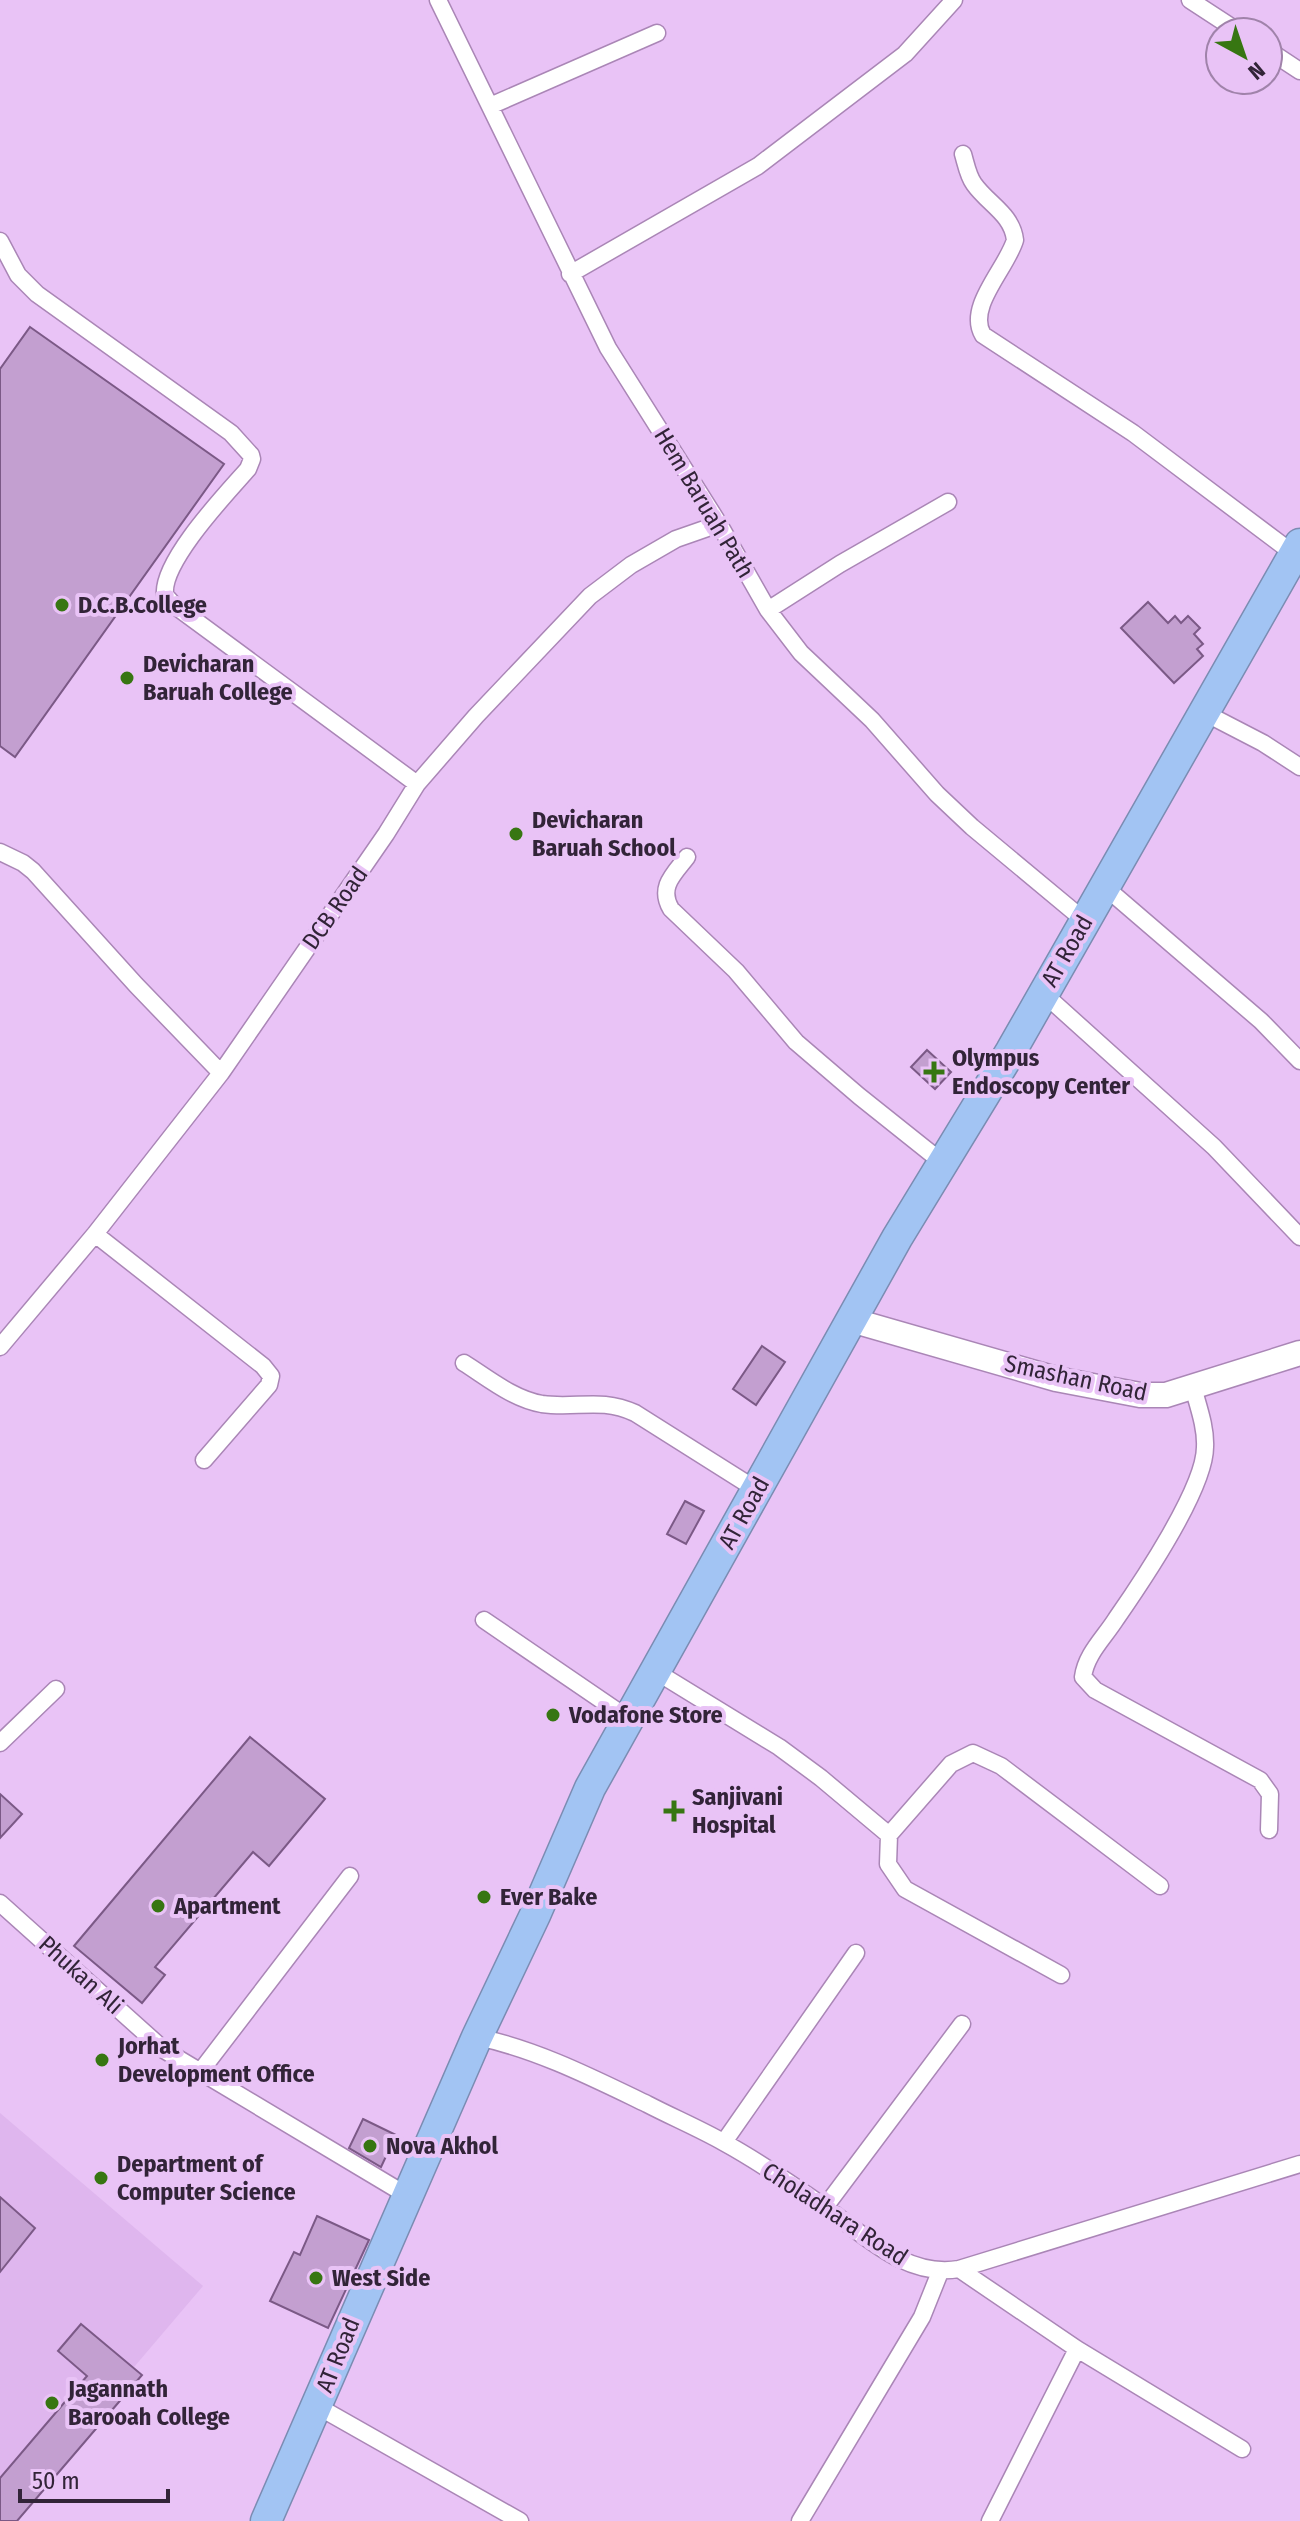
<svg xmlns="http://www.w3.org/2000/svg" width="1300" height="2521" font-family="'Fira Sans Condensed',sans-serif">
<style>
.built{fill:#dfb6ee}
.building{fill:#c39fd0;stroke:#7b5986;stroke-width:2}
.lines{fill:none;stroke-linecap:round;stroke-linejoin:round}
.street-casing{stroke:#aa86b6;stroke-width:19}
.secondary-casing{stroke:#aa86b6;stroke-width:27}
.highway-casing{stroke:#7b8cb2;stroke-width:33}
.street{stroke:#fff;stroke-width:16}
.secondary{stroke:#fff;stroke-width:24}
.highway{stroke:#a2c4f3;stroke-width:30}
.poi-dot{fill:#377612;stroke:#e9c3f6;stroke-width:3}
.labels{text-anchor:middle;stroke-width:8;stroke-linejoin:round;paint-order:stroke}
.street-label{font-size:24px;fill:#322438;stroke:#e9c3f6}
.poi-label{font-size:24px;font-weight:bold;fill:#322438;stroke:#e9c3f6;text-anchor:start}
</style>
<rect width="100%" height="100%" fill="#e9c3f6"/>
<path class="built" d="M 0,2113 L 203,2286 L 3,2521 L 0,2521 Z"/>
<path class="building" d="M 30,327 L 224,464 L 15,757 L 0,746 L 0,369 Z
M 1148,602 L 1168,623 L 1175,616 L 1181,623 L 1188,616 L 1200,628 L 1194,634 L 1203,644 L 1197,649 L 1203,656 L 1174,683 L 1121,628 Z
M 927,1050 L 951,1072 L 935,1089 L 911,1067 Z
M 762,1346 L 785,1362 L 756,1405 L 733,1389 Z
M 685,1501 L 704,1511 L 686,1544 L 667,1534 Z
M 250,1737 L 325,1799 L 269,1866 L 253,1852 L 155,1967 L 165,1975 L 142,2003 L 74,1946 Z
M 0,1794 L 22,1814 L 0,1838 Z
M 363,2119 L 396,2135 L 381,2167 L 349,2148 Z
M 0,2197 L 35,2228 L 0,2272 Z
M 317,2216 L 369,2240 L 328,2328 L 270,2301 L 294,2252 L 300,2255 Z
M 81,2324 L 142,2375 L 17,2521 L 0,2521 L 0,2478 L 87,2376 L 58,2351 Z"/>
<g class="lines">
<g class="street-casing">
<path id="street" d="M 438,0 L 608,348 L 719,524 L 768,610 L 801,653 L 872,720 L 937,794 L 972,827 L 1085,921
M 1190,0 L 1239,32
M 1268,50 L 1300,71
M 490,106 L 657,33
M 963,154 C 966,164 968,176 974,184 C 988,204 1012,214 1015,240 C 1007,268 966,307 983,335 L 1133,433 L 1294,554
M 0,241 L 18,275 L 37,294 L 231,433 L 251,455 L 252,459 L 248,469 C 226,494 161,562 165,595 L 174,605 L 417,784
M 570,274 L 758,166 L 905,54 L 954,0
M 768,610 L 840,564 L 948,502
M 1205,713 L 1263,743 L 1300,767
M 0,852 L 23,863 L 33,871 L 136,985 L 221,1073
M 687,857 C 674,874 658,887 671,909 L 736,971 L 796,1042 L 859,1096 L 943,1163
M 1105,887 L 1261,1021 L 1300,1061
M 1043,993 L 1214,1147 L 1300,1237
M 95,1234 L 263,1366 L 271,1376 L 269,1385 L 204,1460
M 0,1347 L 95,1234 L 221,1073 L 386,834 L 417,784 L 476,716 L 590,596 L 631,565 L 676,539 L 719,524
M 464,1363 C 488,1378 513,1399 542,1404 C 577,1409 600,1397 635,1413 L 757,1490
M 1193,1387 C 1198,1406 1206,1427 1205,1447 C 1205,1488 1141,1583 1116,1619 C 1104,1638 1086,1654 1083,1677 L 1095,1690 L 1260,1780 L 1270,1794 L 1269,1830
M 484,1620 L 629,1719
M 655,1671 L 779,1747 L 821,1778 L 889,1835 L 888,1864 L 905,1889 L 1061,1975
M 0,1743 L 56,1689
M 889,1835 L 951,1764 L 973,1753 L 1001,1766 L 1160,1886
M 0,1903 L 164,2050 L 398,2190 L 409,2194
M 477,2037 C 536,2049 593,2078 647,2104 C 672,2117 698,2128 723,2142 C 758,2161 793,2185 826,2208 C 866,2236 906,2278 959,2269 L 1300,2164
M 200,2072 L 350,1876
M 724,2142 L 856,1953
M 825,2207 L 962,2024
M 959,2269 L 1077,2349 L 1242,2449
M 317,2406 L 520,2521
M 800,2521 L 922,2317 L 940,2272
M 990,2521 L 1077,2349"/>
</g>
<g class="secondary-casing">
<path id="secondary" d="M 851,1320 L 1056,1379 L 1140,1395 L 1166,1395 L 1300,1353"/>
</g>
<g class="highway-casing">
<path id="highway" d="M 266,2521 L 477,2037 L 535,1915 L 590,1788 L 897,1238 L 1011,1051 L 1300,544"/>
</g>
<use href="#street" class="street"/>
<use href="#secondary" class="secondary"/>
<use href="#highway" class="highway"/>
</g>
<g class="poi-dot">
<circle cx="62" cy="605" r="8"/>
<circle cx="127" cy="678" r="8"/>
<circle cx="516" cy="834" r="8"/>
<path d="M930 1060h8v8h8v8h-8v8h-8v-8h-8v-8h8z"/>
<circle cx="553" cy="1715" r="8"/>
<path d="M670 1799h8v8h8v8h-8v8h-8v-8h-8v-8h8z"/>
<circle cx="484" cy="1897" r="8"/>
<circle cx="158" cy="1906" r="8"/>
<circle cx="102" cy="2060" r="8"/>
<circle cx="370" cy="2146" r="8"/>
<circle cx="101" cy="2178" r="8"/>
<circle cx="316" cy="2278" r="8"/>
<circle cx="52" cy="2403" r="8"/>
</g>
<g class="labels">
<g class="street-label">
<text transform="translate(704 503) rotate(59)" y="8">Hem Baruah Path</text>
<text transform="translate(335 908) rotate(-55)" y="8">DCB Road</text>
<text transform="translate(1067 951) rotate(-60)" y="8">AT Road</text>
<text transform="translate(1076 1378) rotate(12)" y="8">Smashan Road</text>
<text transform="translate(744 1513) rotate(-61)" y="8">AT Road</text>
<text transform="translate(81 1975) rotate(42)" y="8">Phukan Ali</text>
<text transform="translate(835 2214) rotate(33)" y="8">Choladhara Road</text>
<text transform="translate(338 2355) rotate(-68)" y="8">AT Road</text>
</g>
<g class="poi-label">
<text x="78" y="613">D.C.B.College</text>
<text x="143" y="672">Devicharan<tspan x="143" dy="28">Baruah College</tspan></text>
<text x="532" y="828">Devicharan<tspan x="532" dy="28">Baruah School</tspan></text>
<text x="952" y="1066">Olympus<tspan x="952" dy="28">Endoscopy Center</tspan></text>
<text x="569" y="1723">Vodafone Store</text>
<text x="692" y="1805">Sanjivani<tspan x="692" dy="28">Hospital</tspan></text>
<text x="500" y="1905">Ever Bake</text>
<text x="174" y="1914">Apartment</text>
<text x="118" y="2054">Jorhat<tspan x="118" dy="28">Development Office</tspan></text>
<text x="386" y="2154">Nova Akhol</text>
<text x="117" y="2172">Department of<tspan x="117" dy="28">Computer Science</tspan></text>
<text x="332" y="2286">West Side</text>
<text x="68" y="2397">Jagannath<tspan x="68" dy="28">Barooah College</tspan></text>
</g>
</g>
<g transform="translate(1244 56) rotate(140)"><circle r="38" fill="#e9c3f6" stroke="#a083aa" stroke-width="2"/>
<path d="M0-6L14 30L0 20L-14 30Z" fill="#377612"/>
<text y="-12" font-size="22" font-weight="bold" text-anchor="middle" fill="#322438">N</text>
</g>
<path d="M20 2489v12h148v-12" fill="none" stroke="#322438" stroke-width="4"/>
<text x="32" y="2489" font-size="24" fill="#322438" stroke="#e9c3f6" stroke-width="6" paint-order="stroke">50 m</text>
</svg>
